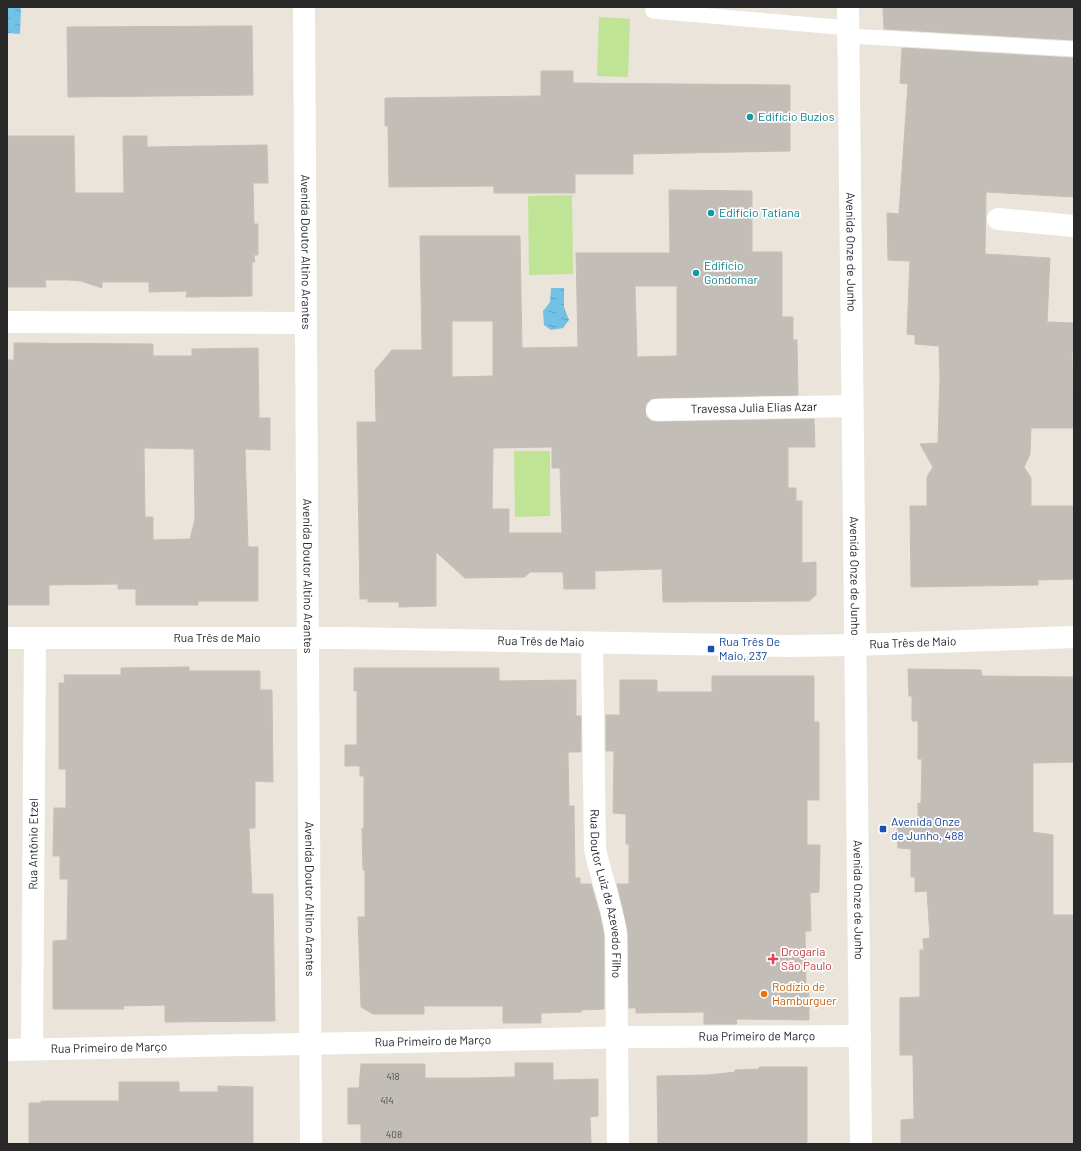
<svg xmlns="http://www.w3.org/2000/svg" width="1081" height="1151" font-family="Barlow,sans-serif">
<style>
.pitch{fill:#bfe496}
.water{fill:url(#water-ripples)}
.building{fill:#c2beb7;stroke:#c5c0b5;fill-rule:evenodd}
.lines{fill:none;stroke-linecap:round;stroke-linejoin:round}
.lane{stroke:#fff;stroke-width:15}
.street{stroke:#fff;stroke-width:22}
.secondary{stroke:#fff;stroke-width:22}
.culture-dot{fill:#0f9aa8;stroke:#fff;stroke-width:1.5}
.transit-dot{fill:#1a4fb4;stroke:#fff;stroke-width:1.5}
.health-dot{fill:#e0444e;stroke:#fff;stroke-width:1.5}
.food-dot{fill:#e8710a;stroke:#fff;stroke-width:1.5}
.labels{text-anchor:middle;stroke-width:3.5;stroke-linejoin:round;paint-order:stroke}
.number-label{font-size:10px;fill:#4e4e4c}
.culture-label{font-size:12px;fill:#0d838f;stroke:#fff;text-anchor:start}
.street-label{font-size:12px;fill:#282828;stroke:#fff}
.transit-label{font-size:12px;fill:#164399;stroke:#fff;text-anchor:start}
.health-label{font-size:12px;fill:#be3a42;stroke:#fff;text-anchor:start}
.food-label{font-size:12px;fill:#c56008;stroke:#fff;text-anchor:start}
</style>
<defs>
<pattern id="water-ripples" width="26" height="14" patternUnits="userSpaceOnUse"><rect width="26" height="14" fill="#73c2e6"/><path d="M2 4q2-2 4 0t4 0M15 11q2-2 4 0t4 0" fill="none" stroke="#5e9eba"/></pattern>
</defs>
<rect width="100%" height="100%" fill="#eae4db"/>
<path class="pitch" d="M 599,17 L 630,19 L 628,77 L 597,76 Z
M 572,195 L 573,274 L 529,275 L 528,196 Z
M 514,451 L 550,451 L 550,516 L 515,517 Z"/>
<path class="water" d="M 7,7 L 21,7 L 20,34 L 7,33 Z
M 551,288 L 564,288 L 564,307 L 569,320 L 563,328 L 551,330 L 544,325 L 543,311 L 550,302 Z"/>
<path class="building" d="M 883,7 L 1074,7 L 1074,40 L 884,29 Z
M 252,26 L 253,95 L 68,97 L 67,27 Z
M 902,48 L 1074,58 L 1074,197 L 986,192 L 985,254 L 1050,258 L 1047,322 L 1074,323 L 1074,353 L 1072,353 L 1074,428 L 1031,428 L 1030,454 L 1024,467 L 1031,478 L 1031,506 L 1074,506 L 1074,579 L 1038,580 L 1038,585 L 911,587 L 910,506 L 927,506 L 927,477 L 933,467 L 920,444 L 938,443 L 940,379 L 939,346 L 915,344 L 915,335 L 907,334 L 910,261 L 888,260 L 887,213 L 899,214 L 908,84 L 900,83 Z
M 541,71 L 573,71 L 573,83 L 790,85 L 790,151 L 633,154 L 633,174 L 575,174 L 575,193 L 494,193 L 494,186 L 389,187 L 388,126 L 385,126 L 385,98 L 541,96 Z
M 7,136 L 74,136 L 75,193 L 124,193 L 123,136 L 147,136 L 147,147 L 267,145 L 268,183 L 253,183 L 254,224 L 258,224 L 258,255 L 254,255 L 255,262 L 252,262 L 252,296 L 186,297 L 187,291 L 149,292 L 149,282 L 102,282 L 102,288 L 81,281 L 68,280 L 45,280 L 46,287 L 7,287 Z
M 669,190 L 752,191 L 752,252 L 782,252 L 782,317 L 793,317 L 793,340 L 797,340 L 798,395 L 657,398 L 651,399 L 646,404 L 645,410 L 646,416 L 651,421 L 657,422 L 814,419 L 815,447 L 788,447 L 788,488 L 796,488 L 796,501 L 802,501 L 802,563 L 816,562 L 816,595 L 809,601 L 663,602 L 662,569 L 595,571 L 595,589 L 564,589 L 563,572 L 530,572 L 525,577 L 465,578 L 436,552 L 436,606 L 399,607 L 399,602 L 368,602 L 368,599 L 360,599 L 357,422 L 376,422 L 375,370 L 392,350 L 422,350 L 420,236 L 520,236 L 522,348 L 578,347 L 576,253 L 670,253 ZM 635,286 L 677,286 L 677,356 L 637,357 ZM 452,321 L 493,321 L 493,376 L 452,377 ZM 552,447 L 552,468 L 560,468 L 562,533 L 509,533 L 509,509 L 492,509 L 493,448 Z
M 14,343 L 153,344 L 153,356 L 192,356 L 192,349 L 258,348 L 259,418 L 270,418 L 270,450 L 245,449 L 248,547 L 258,547 L 258,601 L 198,601 L 198,605 L 136,605 L 136,589 L 118,589 L 118,584 L 49,585 L 49,605 L 7,605 L 7,360 L 14,360 ZM 144,448 L 194,449 L 195,519 L 190,539 L 153,540 L 153,517 L 145,517 Z
M 189,667 L 189,671 L 260,671 L 260,690 L 272,690 L 273,782 L 255,781 L 255,828 L 249,828 L 252,894 L 273,894 L 275,1021 L 165,1022 L 165,1005 L 123,1006 L 124,1009 L 53,1009 L 53,941 L 67,940 L 68,879 L 60,879 L 60,856 L 53,856 L 54,808 L 66,808 L 66,769 L 59,769 L 59,683 L 65,683 L 64,675 L 121,675 L 121,668 Z
M 354,668 L 499,668 L 499,681 L 576,680 L 576,716 L 581,716 L 581,752 L 568,752 L 569,806 L 574,806 L 575,878 L 580,878 L 580,884 L 591,884 L 600,915 L 604,935 L 604,1009 L 581,1010 L 581,1012 L 541,1013 L 541,1023 L 503,1023 L 503,1006 L 424,1006 L 424,1014 L 373,1014 L 361,1007 L 358,917 L 365,917 L 365,870 L 363,870 L 362,828 L 364,828 L 364,776 L 360,776 L 360,766 L 345,766 L 345,745 L 357,745 L 357,691 L 354,691 Z
M 908,669 L 981,670 L 982,676 L 1073,677 L 1074,762 L 1033,763 L 1033,832 L 1053,835 L 1053,915 L 1074,915 L 1074,1144 L 901,1144 L 901,1120 L 914,1119 L 913,1055 L 900,1055 L 900,998 L 920,997 L 920,950 L 924,950 L 923,939 L 930,938 L 927,891 L 915,892 L 915,877 L 911,877 L 911,849 L 898,848 L 897,821 L 918,821 L 918,803 L 921,804 L 922,759 L 918,759 L 918,721 L 912,721 L 912,696 L 909,696 Z
M 712,676 L 814,676 L 814,722 L 819,722 L 819,800 L 807,800 L 807,845 L 820,845 L 819,892 L 810,893 L 811,931 L 805,931 L 806,984 L 808,984 L 809,999 L 809,1020 L 736,1019 L 737,1024 L 704,1024 L 704,1012 L 636,1013 L 636,1008 L 629,1008 L 628,932 L 617,884 L 629,884 L 629,844 L 626,844 L 626,814 L 613,813 L 614,751 L 606,751 L 606,715 L 620,715 L 620,680 L 657,680 L 657,692 L 712,692 Z
M 515,1063 L 553,1063 L 553,1080 L 598,1079 L 598,1116 L 590,1117 L 591,1144 L 361,1143 L 361,1124 L 348,1124 L 348,1088 L 359,1088 L 361,1064 L 425,1064 L 425,1078 L 472,1078 L 515,1077 Z
M 759,1067 L 807,1067 L 807,1144 L 658,1144 L 657,1076 L 708,1075 L 735,1072 L 735,1070 L 759,1069 Z
M 119,1082 L 179,1082 L 179,1092 L 218,1092 L 218,1086 L 253,1087 L 253,1144 L 29,1144 L 29,1103 L 41,1103 L 41,1101 L 119,1101 Z"/>
<g class="lines">
<path class="lane" d="M 653,7 L 653,11 L 849,28
M 849,36 L 1074,49"/>
<g class="street">
<path id="s1" d="M 848,7 L 861,1144"/>
<path d="M 998,219 L 1074,226"/>
<path d="M 7,322 L 305,323"/>
<path id="s2" d="M 657,410 L 852,406"/>
<path id="s3" d="M 7,638 L 342,638 L 789,646 L 855,645 L 1074,637"/>
<path id="s4" d="M 592,643 L 595,849 C 601,877 612,905 616,934 L 618,1144"/>
<path id="s5" d="M 32,1049 L 35,638"/>
<path id="s6" d="M 7,1050 L 638,1037 L 860,1036"/>
</g>
<path class="secondary" id="s7" d="M 304,7 L 311,1144"/>
</g>
<g class="culture-dot">
<circle cx="750" cy="117" r="4"/>
<circle cx="711" cy="213" r="4"/>
<circle cx="696" cy="273" r="4"/>
</g>
<g class="transit-dot">
<rect x="707" y="645" width="8" height="8" rx="2"/>
<rect x="879" y="825" width="8" height="8" rx="2"/>
</g>
<path class="health-dot" d="M771 953h4v4h4v4h-4v4h-4v-4h-4v-4h4z"/>
<circle class="food-dot" cx="764" cy="994" r="4"/>
<g class="labels">
<g class="number-label">
<text x="393" y="1080">418</text>
<text x="387" y="1104">414</text>
<text x="394" y="1138">408</text>
</g>
<g class="culture-label">
<text x="758" y="121">Edifício Buzios</text>
<text x="719" y="217">Edifício Tatiana</text>
<text x="704" y="270">Edifício<tspan x="704" dy="14">Gondomar</tspan></text>
</g>
<g class="street-label">
<text dy="4" stroke="none"><textPath href="#s7" startOffset="245">Avenida Doutor Altino Arantes</textPath></text>
<text dy="4" stroke="none"><textPath href="#s1" startOffset="245">Avenida Onze de Junho</textPath></text>
<text dy="4" stroke="none"><textPath href="#s2" startOffset="97">Travessa Julia Elias Azar</textPath></text>
<text dy="4" stroke="none"><textPath href="#s7" startOffset="569">Avenida Doutor Altino Arantes</textPath></text>
<text dy="4" stroke="none"><textPath href="#s1" startOffset="569">Avenida Onze de Junho</textPath></text>
<text dy="4" stroke="none"><textPath href="#s3" startOffset="210">Rua Três de Maio</textPath></text>
<text dy="4" stroke="none"><textPath href="#s3" startOffset="534">Rua Três de Maio</textPath></text>
<text dy="4" stroke="none"><textPath href="#s3" startOffset="906">Rua Três de Maio</textPath></text>
<text dy="4" stroke="none"><textPath href="#s5" startOffset="205">Rua Antônio Etzel</textPath></text>
<text dy="4" stroke="none"><textPath href="#s4" startOffset="252">Rua Doutor Luiz de Azevedo Filho</textPath></text>
<text dy="4" stroke="none"><textPath href="#s7" startOffset="892">Avenida Doutor Altino Arantes</textPath></text>
<text dy="4" stroke="none"><textPath href="#s1" startOffset="893">Avenida Onze de Junho</textPath></text>
<text dy="4" stroke="none"><textPath href="#s6" startOffset="750">Rua Primeiro de Março</textPath></text>
<text dy="4" stroke="none"><textPath href="#s6" startOffset="426">Rua Primeiro de Março</textPath></text>
<text dy="4" stroke="none"><textPath href="#s6" startOffset="102">Rua Primeiro de Março</textPath></text>
</g>
<g class="transit-label">
<text x="719" y="646">Rua Três De<tspan x="719" dy="14">Maio, 237</tspan></text>
<text x="891" y="826">Avenida Onze<tspan x="891" dy="14">de Junho, 488</tspan></text>
</g>
<g class="health-label">
<text x="781" y="956">Drogaria<tspan x="781" dy="14">São Paulo</tspan></text>
</g>
<g class="food-label">
<text x="772" y="991">Rodízio de<tspan x="772" dy="14">Hamburguer</tspan></text>
</g>
</g>
<rect width="1081" height="1151" fill="none" stroke="#282828" stroke-width="16"/>
</svg>
